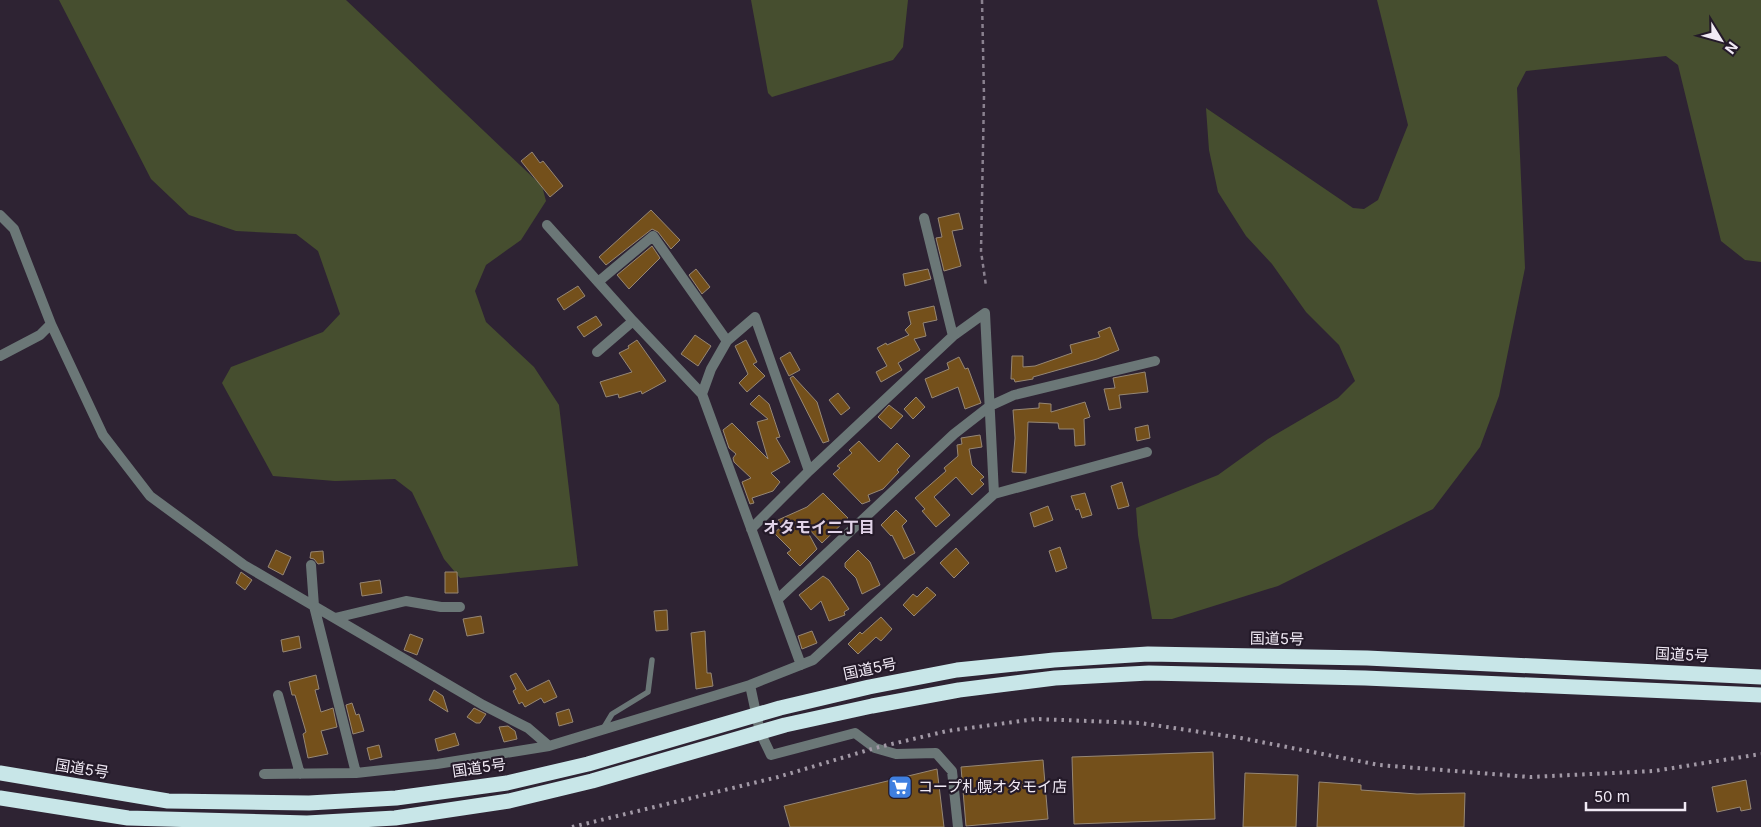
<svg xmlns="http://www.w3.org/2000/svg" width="1761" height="827" font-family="Inter,'Noto Sans JP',sans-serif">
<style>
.green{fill:#464e2f}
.building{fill:#74501b;stroke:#968775}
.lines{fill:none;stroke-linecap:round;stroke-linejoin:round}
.path{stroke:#8a818f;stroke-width:2.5;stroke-dasharray:4 4;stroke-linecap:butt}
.lane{stroke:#6b7777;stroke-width:5.5}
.street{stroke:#6b7777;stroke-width:10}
.highway{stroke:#c8e6e8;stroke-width:15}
.rail{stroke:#a299a6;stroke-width:4;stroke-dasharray:2.5 5;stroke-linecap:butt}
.labels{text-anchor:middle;stroke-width:4.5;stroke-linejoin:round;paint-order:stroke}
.street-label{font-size:15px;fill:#f1eaf5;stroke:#241a29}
.poi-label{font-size:15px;fill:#f1eaf5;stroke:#241a29;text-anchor:start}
.neighbourhood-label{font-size:16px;font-weight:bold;fill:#e1d3e8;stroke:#241a29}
</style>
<rect width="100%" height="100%" fill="#2e2333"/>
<path class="green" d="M 59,0 L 346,0 L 542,186 L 546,201 L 521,240 L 486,265 L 475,291 L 486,322 L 534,367 L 559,405 L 578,566 L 460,578 L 444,559 L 412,492 L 395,479 L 335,481 L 273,476 L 222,383 L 231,367 L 323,332 L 340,314 L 318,251 L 296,234 L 236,231 L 189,215 L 151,179 Z
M 751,0 L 908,0 L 903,47 L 893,60 L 772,97 L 768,93 Z
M 1377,0 L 1761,0 L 1761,262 L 1745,260 L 1721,241 L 1678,65 L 1666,56 L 1526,71 L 1517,88 L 1525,268 L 1499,396 L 1480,447 L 1433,509 L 1278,586 L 1172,619 L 1152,619 L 1138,535 L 1136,508 L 1218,475 L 1268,439 L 1338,398 L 1355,381 L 1339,345 L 1306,312 L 1272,264 L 1246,236 L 1218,192 L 1209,150 L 1206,108 L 1353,208 L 1364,209 L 1378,200 L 1408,125 Z"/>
<path class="building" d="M 532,152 L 540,163 L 543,161 L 563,186 L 550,197 L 521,161 Z
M 651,210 L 680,240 L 671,249 L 658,232 L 652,229 L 606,265 L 599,257 Z
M 959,213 L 963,229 L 952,231 L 961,266 L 944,271 L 936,238 L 942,237 L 938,218 Z
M 652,246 L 660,258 L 629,289 L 617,275 Z
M 696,269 L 710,287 L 702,294 L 689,275 Z
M 928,269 L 931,279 L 905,286 L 903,274 Z
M 578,286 L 585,296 L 564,310 L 557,299 Z
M 934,306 L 937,320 L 923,323 L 926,336 L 914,339 L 920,350 L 898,363 L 902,370 L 881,382 L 876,372 L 887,366 L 877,348 L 886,343 L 887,345 L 909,335 L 905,330 L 911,324 L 908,312 Z
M 596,316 L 602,325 L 584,337 L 577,327 Z
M 1110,327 L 1119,350 L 1097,359 L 1033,377 L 1033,379 L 1015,382 L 1014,379 L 1011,379 L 1012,356 L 1023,356 L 1023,367 L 1035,366 L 1072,353 L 1070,345 L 1100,337 L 1098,332 Z
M 695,335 L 711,346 L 698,366 L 681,354 Z
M 637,340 L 666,381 L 642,394 L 641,391 L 619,398 L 618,394 L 606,397 L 600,382 L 632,372 L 619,353 L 629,348 L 628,346 Z
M 746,340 L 757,362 L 753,364 L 765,376 L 747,392 L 739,383 L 748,374 L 735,346 Z
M 790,352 L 800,370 L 789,376 L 780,358 Z
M 959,357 L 965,369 L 968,368 L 981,403 L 965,409 L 958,387 L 932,398 L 925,379 L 949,369 L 947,363 Z
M 1145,372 L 1148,392 L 1119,395 L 1121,408 L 1109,410 L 1104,389 L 1115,388 L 1113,378 Z
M 793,376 L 817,402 L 829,441 L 823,443 L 790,378 Z
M 838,393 L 850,408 L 841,415 L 829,400 Z
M 759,395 L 769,404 L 780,437 L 776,438 L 790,462 L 771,473 L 780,482 L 773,491 L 752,498 L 754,503 L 750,504 L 742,482 L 751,478 L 734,462 L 733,458 L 736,454 L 729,448 L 723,430 L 732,423 L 768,459 L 757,422 L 768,419 L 750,404 Z
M 916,397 L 925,407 L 913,419 L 904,409 Z
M 1085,402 L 1090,417 L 1084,419 L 1085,445 L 1075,446 L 1074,429 L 1059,429 L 1058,423 L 1028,422 L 1026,473 L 1012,472 L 1015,438 L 1013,410 L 1039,408 L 1039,403 L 1051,404 L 1051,412 Z
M 889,405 L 903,416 L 891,429 L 878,417 Z
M 1148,425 L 1150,438 L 1137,441 L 1135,428 Z
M 980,435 L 982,447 L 969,449 L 972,465 L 984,477 L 980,480 L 984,484 L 972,495 L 956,477 L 934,497 L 950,515 L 936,527 L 922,511 L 925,509 L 915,498 L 946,471 L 944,468 L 958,456 L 957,445 L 962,444 L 961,438 Z
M 859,441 L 879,462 L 897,443 L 910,456 L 897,470 L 899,472 L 883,489 L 868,495 L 870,501 L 862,504 L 833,474 L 840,468 L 837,466 L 852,453 L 849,450 Z
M 1122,482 L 1129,506 L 1118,509 L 1111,486 Z
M 823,493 L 848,518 L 822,543 L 806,526 L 805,527 L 817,549 L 800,566 L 787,553 L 791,550 L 774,533 L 782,526 L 778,520 L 807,507 Z
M 1085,493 L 1092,515 L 1082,518 L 1079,509 L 1076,510 L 1071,496 Z
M 1048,506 L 1053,520 L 1034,527 L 1030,513 Z
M 896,510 L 907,521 L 902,526 L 915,553 L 904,559 L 892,535 L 891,536 L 881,525 Z
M 1060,547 L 1067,568 L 1056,572 L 1049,551 Z
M 956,548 L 969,563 L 954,578 L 940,563 Z
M 276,550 L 291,557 L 283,575 L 268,567 Z
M 858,550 L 870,562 L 880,585 L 862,594 L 856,578 L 845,567 L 845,563 Z
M 323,551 L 324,563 L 318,564 L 314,559 L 310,558 L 311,552 Z
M 241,572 L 252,580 L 245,590 L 236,583 Z
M 445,572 L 457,572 L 458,593 L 445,593 Z
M 823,576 L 829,580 L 849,609 L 844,612 L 845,615 L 829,621 L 821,601 L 811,610 L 799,595 Z
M 380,580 L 382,593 L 362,596 L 360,583 Z
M 927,587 L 936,595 L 914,616 L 903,605 L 913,594 L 917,597 Z
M 667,610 L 668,630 L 656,631 L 654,611 Z
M 481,616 L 484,633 L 467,636 L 463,619 Z
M 881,617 L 892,629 L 881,641 L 876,637 L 858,654 L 848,644 L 860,632 L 862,634 Z
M 705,631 L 707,673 L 711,673 L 713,686 L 696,689 L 691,633 Z
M 812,631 L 817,643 L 802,649 L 798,636 Z
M 410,634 L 423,639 L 417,655 L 404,650 Z
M 299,636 L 301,648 L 283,652 L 281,640 Z
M 516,673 L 527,691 L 549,680 L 557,697 L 544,703 L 541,698 L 525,707 L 522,702 L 519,704 L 513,691 L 516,689 L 510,676 Z
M 316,675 L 319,689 L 315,690 L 321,712 L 333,708 L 337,727 L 321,731 L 328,754 L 308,758 L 303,734 L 306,732 L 295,695 L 292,695 L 289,682 Z
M 434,690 L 443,696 L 448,712 L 429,700 Z
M 352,703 L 356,715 L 359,714 L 364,731 L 353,734 L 346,705 Z
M 474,708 L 486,714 L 480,723 L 476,723 L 467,717 Z
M 569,709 L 573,722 L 559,726 L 556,713 Z
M 508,726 L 515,731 L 517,739 L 504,742 L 499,727 Z
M 455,733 L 459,745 L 438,751 L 435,739 Z
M 379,745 L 382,757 L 370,760 L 367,748 Z
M 1213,752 L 1215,819 L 1074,824 L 1072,757 Z
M 1043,760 L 1048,819 L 966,826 L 961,767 Z
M 937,769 L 944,827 L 790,827 L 784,806 Z
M 1245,773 L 1298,775 L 1296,827 L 1243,827 Z
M 1746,780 L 1751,809 L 1741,811 L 1740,807 L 1717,812 L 1712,787 Z
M 1319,782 L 1361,785 L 1361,790 L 1417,794 L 1465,793 L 1464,827 L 1317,827 Z"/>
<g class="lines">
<path class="path" d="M 982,0 L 984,96 L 981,251 L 986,286"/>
<path class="lane" d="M 603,729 L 612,714 L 648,692 L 652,660"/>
<path class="street" d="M 0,215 L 14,229 L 51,324 L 103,435 L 150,496 L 244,565 L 483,705 L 528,728 L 549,746
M 924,218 L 953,336
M 547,225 L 633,321 L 702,394 L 801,665
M 598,282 L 653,236 L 727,341
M 597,352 L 633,321
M 0,356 L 40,335 L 51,324
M 702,394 L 711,369 L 727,341 L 755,317 L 809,471
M 994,494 L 1147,452
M 311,565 L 314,606 L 356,773
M 778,599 L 954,434 L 990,406 L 1014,395 L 1155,361
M 335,618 L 406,601 L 441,607 L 460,607
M 750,685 L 760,732 L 771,755 L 855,733 L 875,748 L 896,754 L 936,753 L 952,771 L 958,827
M 278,695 L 300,774
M 264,774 L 356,773 L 437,764 L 549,746 L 750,685 L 813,660 L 994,494 L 985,313 L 953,336 L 809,471 L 751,529"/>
<path class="highway" d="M 0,773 L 168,801 L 309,803 L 396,798 L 507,783 L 588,764 L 780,708 L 869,687 L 957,670 L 1054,660 L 1148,654 L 1367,658 L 1761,677
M 0,798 L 128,818 L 307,823 L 395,818 L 509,801 L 592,781 L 785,725 L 872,706 L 959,690 L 1055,678 L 1149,673 L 1365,678 L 1761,695"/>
<path class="rail" d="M 572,827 L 778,777 L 875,748 L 947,731 L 1036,719 L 1140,723 L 1241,738 L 1379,765 L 1530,777 L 1654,771 L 1761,754"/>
</g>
<defs>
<g id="supermarket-square" transform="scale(1.25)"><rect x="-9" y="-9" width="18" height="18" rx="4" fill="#3f7fe0" stroke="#241a29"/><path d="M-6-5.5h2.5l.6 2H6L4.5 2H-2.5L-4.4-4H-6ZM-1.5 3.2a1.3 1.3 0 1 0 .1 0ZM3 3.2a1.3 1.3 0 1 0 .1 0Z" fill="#fff"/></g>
</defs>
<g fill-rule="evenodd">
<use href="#supermarket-square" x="900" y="787"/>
</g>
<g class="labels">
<g class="street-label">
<text transform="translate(1277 639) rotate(1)" y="5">国道5号</text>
<text transform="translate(1682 655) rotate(3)" y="5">国道5号</text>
<text transform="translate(870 669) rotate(-12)" y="5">国道5号</text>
<text transform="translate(479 768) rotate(-8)" y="5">国道5号</text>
<text transform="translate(82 769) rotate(9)" y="5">国道5号</text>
</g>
<g class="poi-label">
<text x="918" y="792">コープ札幌オタモイ店</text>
</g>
<g class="neighbourhood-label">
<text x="819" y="533">オタモイ二丁目</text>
</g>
</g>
<g transform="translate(1721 40) rotate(127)" stroke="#241a29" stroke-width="4" paint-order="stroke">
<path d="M0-4L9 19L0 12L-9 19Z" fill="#f1eaf5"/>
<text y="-8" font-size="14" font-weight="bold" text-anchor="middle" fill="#f1eaf5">N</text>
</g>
<path d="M1586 802v8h99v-8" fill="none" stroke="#f1eaf5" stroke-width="2.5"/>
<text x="1594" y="802" font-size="15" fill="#f1eaf5" stroke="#241a29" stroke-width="4" paint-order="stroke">50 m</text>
</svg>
